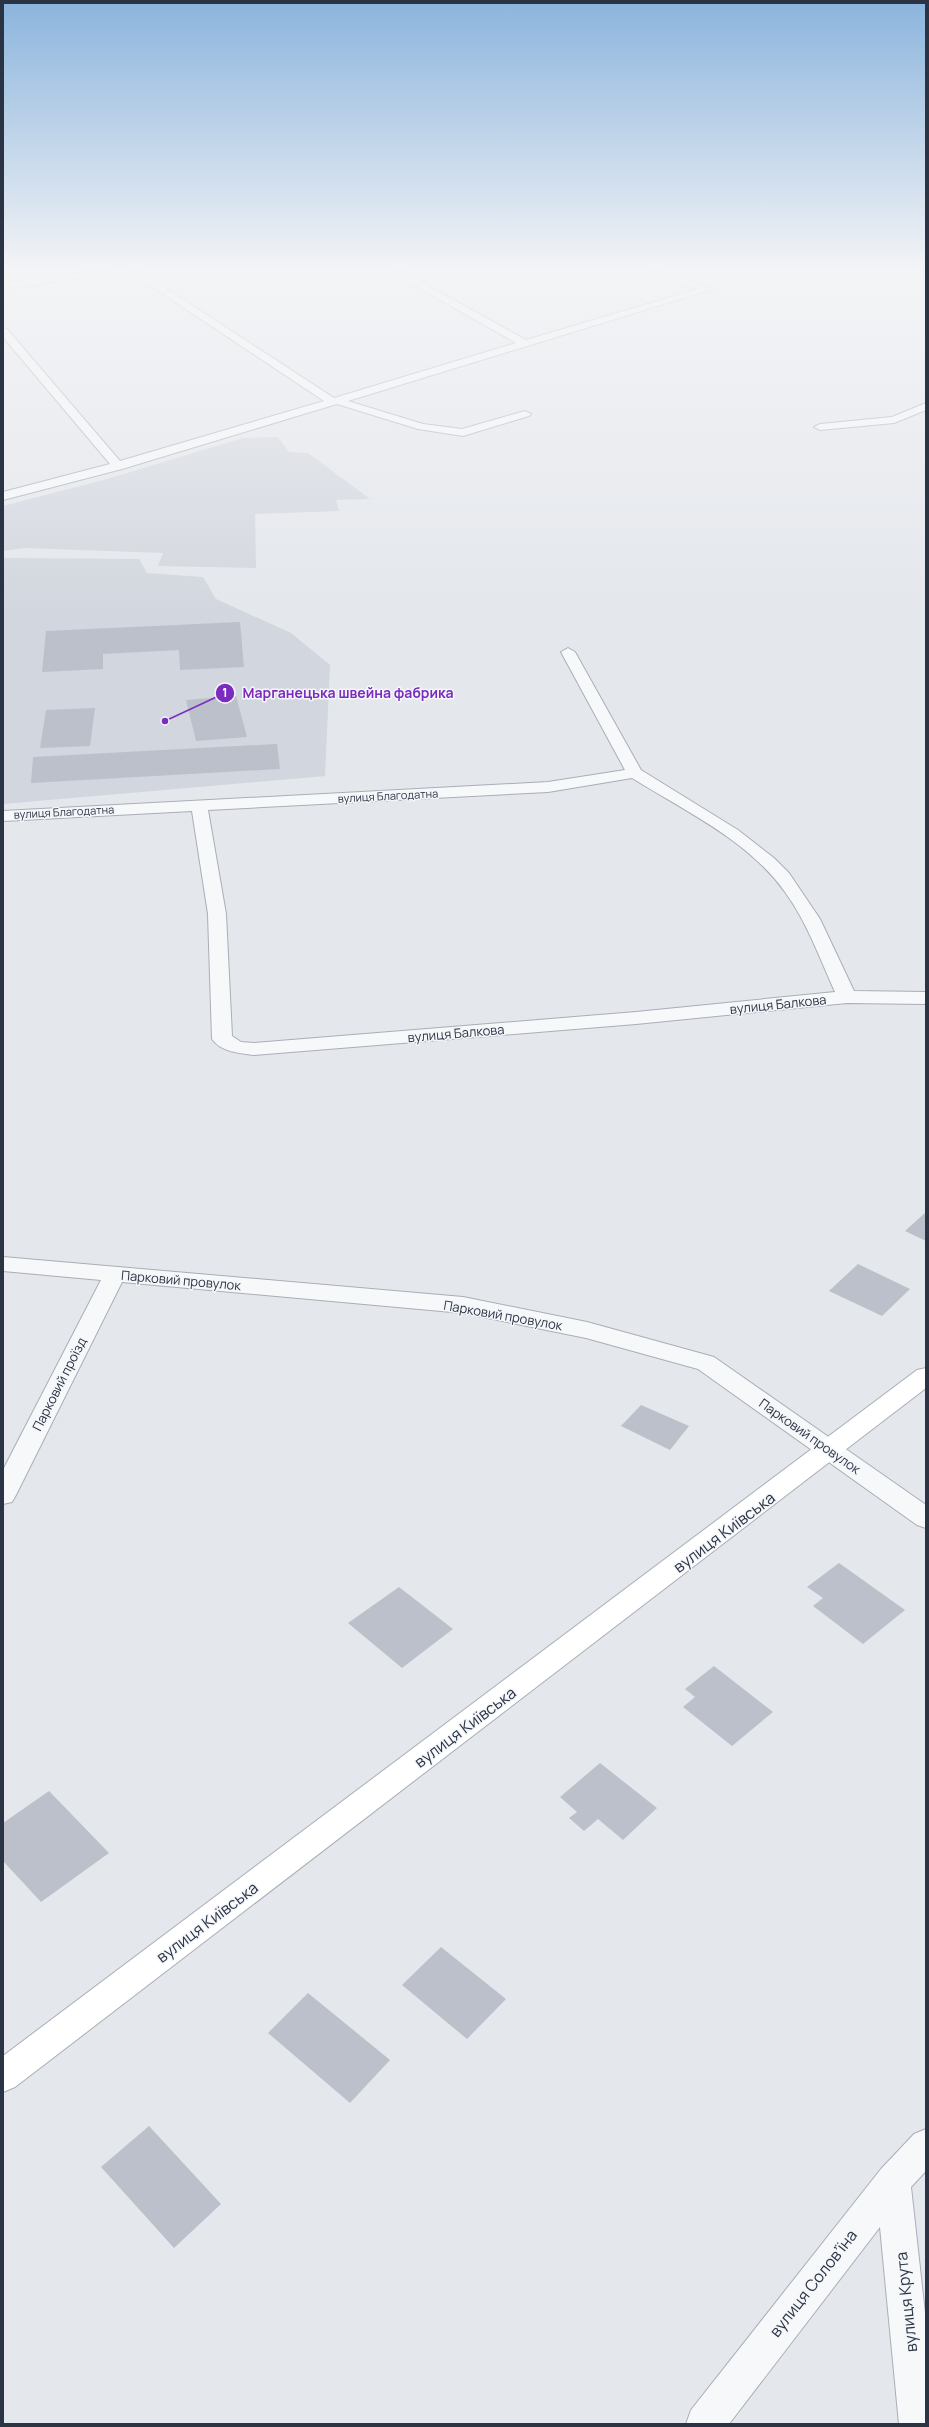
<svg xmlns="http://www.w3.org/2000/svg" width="929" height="2427" font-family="Manrope,sans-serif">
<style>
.built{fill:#d2d6de}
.building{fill:#bbc0ca}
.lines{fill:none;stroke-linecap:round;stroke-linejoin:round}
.street-casing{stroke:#a9aeb7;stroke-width:2}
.secondary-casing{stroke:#a9aeb7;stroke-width:2}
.street{fill:#f7f8fa;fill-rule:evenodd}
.secondary{fill:#fff;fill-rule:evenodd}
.labels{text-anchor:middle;stroke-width:3;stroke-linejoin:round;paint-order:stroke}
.far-street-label{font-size:11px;fill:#2b3445;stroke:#f4f6f9}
.street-label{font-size:13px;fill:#2b3445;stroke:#f4f6f9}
.near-street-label{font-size:16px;fill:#2b3445;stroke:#f4f6f9}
.leader{fill:none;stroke:#7b2cbf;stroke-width:1.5}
.callout-dot{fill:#7b2cbf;stroke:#f4f6f9;stroke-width:1.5}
.mark-label{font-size:12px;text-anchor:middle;font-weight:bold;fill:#fff}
.callout-label{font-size:14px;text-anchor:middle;font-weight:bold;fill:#7b2cbf;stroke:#f4f6f9;stroke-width:3;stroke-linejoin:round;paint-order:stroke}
</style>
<rect width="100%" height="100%" fill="#e4e7ec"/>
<path class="built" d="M 278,437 L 289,452 L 308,453 L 370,499 L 336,500 L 339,511 L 255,514 L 256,568 L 158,566 L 163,553 L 25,548 L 3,551 L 3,506 L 107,479 L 243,438 Z
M 3,558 L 139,559 L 147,573 L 203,577 L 216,599 L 291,633 L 330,665 L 325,776 L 3,804 Z"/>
<path class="building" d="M 240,622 L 244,667 L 180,670 L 179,650 L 103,654 L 103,669 L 42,672 L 46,631 Z
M 236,696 L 247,737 L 196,741 L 186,700 Z
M 95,708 L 90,746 L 40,748 L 46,710 Z
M 277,744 L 280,769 L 31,783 L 33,757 Z
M 926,1212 L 926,1241 L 905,1231 Z
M 858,1264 L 910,1289 L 882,1316 L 829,1291 Z
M 641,1405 L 689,1426 L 670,1450 L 621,1426 Z
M 839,1563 L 905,1610 L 863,1644 L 813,1606 L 823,1598 L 807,1587 Z
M 399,1587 L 453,1629 L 402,1668 L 348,1623 Z
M 714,1666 L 773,1712 L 732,1746 L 683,1707 L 695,1697 L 685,1689 Z
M 600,1763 L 657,1808 L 623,1840 L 598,1819 L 584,1831 L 569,1818 L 577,1812 L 560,1797 Z
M 49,1791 L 109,1853 L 41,1902 L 3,1861 L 3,1823 Z
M 441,1947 L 506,1999 L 467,2039 L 402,1985 Z
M 308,1993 L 390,2060 L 350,2103 L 268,2033 Z
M 149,2126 L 221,2204 L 174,2248 L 101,2167 Z"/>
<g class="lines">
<g class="street-casing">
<path id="street" d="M 85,272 L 109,272 L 104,275 L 3,289 L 3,283 Z
M 130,272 L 141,272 L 334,398 L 516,343 L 391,272 L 403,272 L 526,340 L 698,289 L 650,272 L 664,272 L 713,289 L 348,401 L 423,424 L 462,429 L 525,411 L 531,414 L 529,416 L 463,436 L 418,429 L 337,404 L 122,469 L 3,500 L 3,492 L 110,464 L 3,337 L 3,328 L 7,329 L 120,461 L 324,401 Z
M 926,403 L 926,410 L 894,423 L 820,430 L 814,427 L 820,424 L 892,417 Z
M 568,648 L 575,652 L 641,770 L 738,830 L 774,858 L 789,873 L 820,919 L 854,991 L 926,992 L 926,1004 L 847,1003 L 636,1024 L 254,1055 C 239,1053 221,1052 212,1039 L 208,914 L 192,811 L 3,821 L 3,811 L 548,782 L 625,770 L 561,652 ZM 632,778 C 685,811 748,840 785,892 C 807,922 820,959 835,992 L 636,1012 L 254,1043 L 241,1042 L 232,1036 L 226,914 L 208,810 L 548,792 Z
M 3,1257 L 463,1297 L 587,1322 L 714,1357 L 926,1505 L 926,1528 L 917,1525 L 698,1369 L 586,1338 L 463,1313 L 122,1282 L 16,1495 L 12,1502 L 3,1504 L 3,1470 L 101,1280 L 3,1271 Z
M 926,2129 L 926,2171 L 911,2187 L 926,2322 L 926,2424 L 899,2424 L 880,2227 L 729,2424 L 686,2424 L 691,2410 L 881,2169 L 914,2134 Z"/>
</g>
<g class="secondary-casing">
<path id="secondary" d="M 926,1368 L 926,1388 L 15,2087 L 3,2092 L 3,2056 L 917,1370 Z"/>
</g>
<use href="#street" class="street"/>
<use href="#secondary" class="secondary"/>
</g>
<linearGradient id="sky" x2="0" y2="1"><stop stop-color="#8bb4dd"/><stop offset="0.44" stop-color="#f3f4f6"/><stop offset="1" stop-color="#f3f4f6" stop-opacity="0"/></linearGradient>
<rect width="929" height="612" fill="url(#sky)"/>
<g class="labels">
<g class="far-street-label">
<text transform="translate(388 796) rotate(-3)" y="4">вулиця Благодатна</text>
<text transform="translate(64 812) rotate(-3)" y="4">вулиця Благодатна</text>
</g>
<g class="street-label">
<text transform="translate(778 1004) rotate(-6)" y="5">вулиця Балкова</text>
<text transform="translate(456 1033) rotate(-5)" y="5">вулиця Балкова</text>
<text transform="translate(181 1280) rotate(5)" y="5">Парковий провулок</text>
<text transform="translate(503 1315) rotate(10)" y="5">Парковий провулок</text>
<text transform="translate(59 1384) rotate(-63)" y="5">Парковий проїзд</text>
<text transform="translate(810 1436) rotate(35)" y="5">Парковий провулок</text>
</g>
<g class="near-street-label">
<text transform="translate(724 1532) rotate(-37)" y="6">вулиця Київська</text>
<text transform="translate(465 1727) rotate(-37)" y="6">вулиця Київська</text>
<text transform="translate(207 1922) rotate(-37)" y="6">вулиця Київська</text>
<text transform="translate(813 2283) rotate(-52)" y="6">вулиця Соловʼїна</text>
<text transform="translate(906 2302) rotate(-96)" y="6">вулиця Крута</text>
</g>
</g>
<path class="leader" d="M165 721L225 693"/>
<g class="callout-dot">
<circle cx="165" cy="721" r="4"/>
<circle cx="225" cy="693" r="10"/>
</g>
<g class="mark-label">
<text x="225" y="697">1</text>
</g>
<g class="callout-label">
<text x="348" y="698">Марганецька швейна фабрика</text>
</g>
<rect width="929" height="2427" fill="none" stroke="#2b3445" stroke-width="8"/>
</svg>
